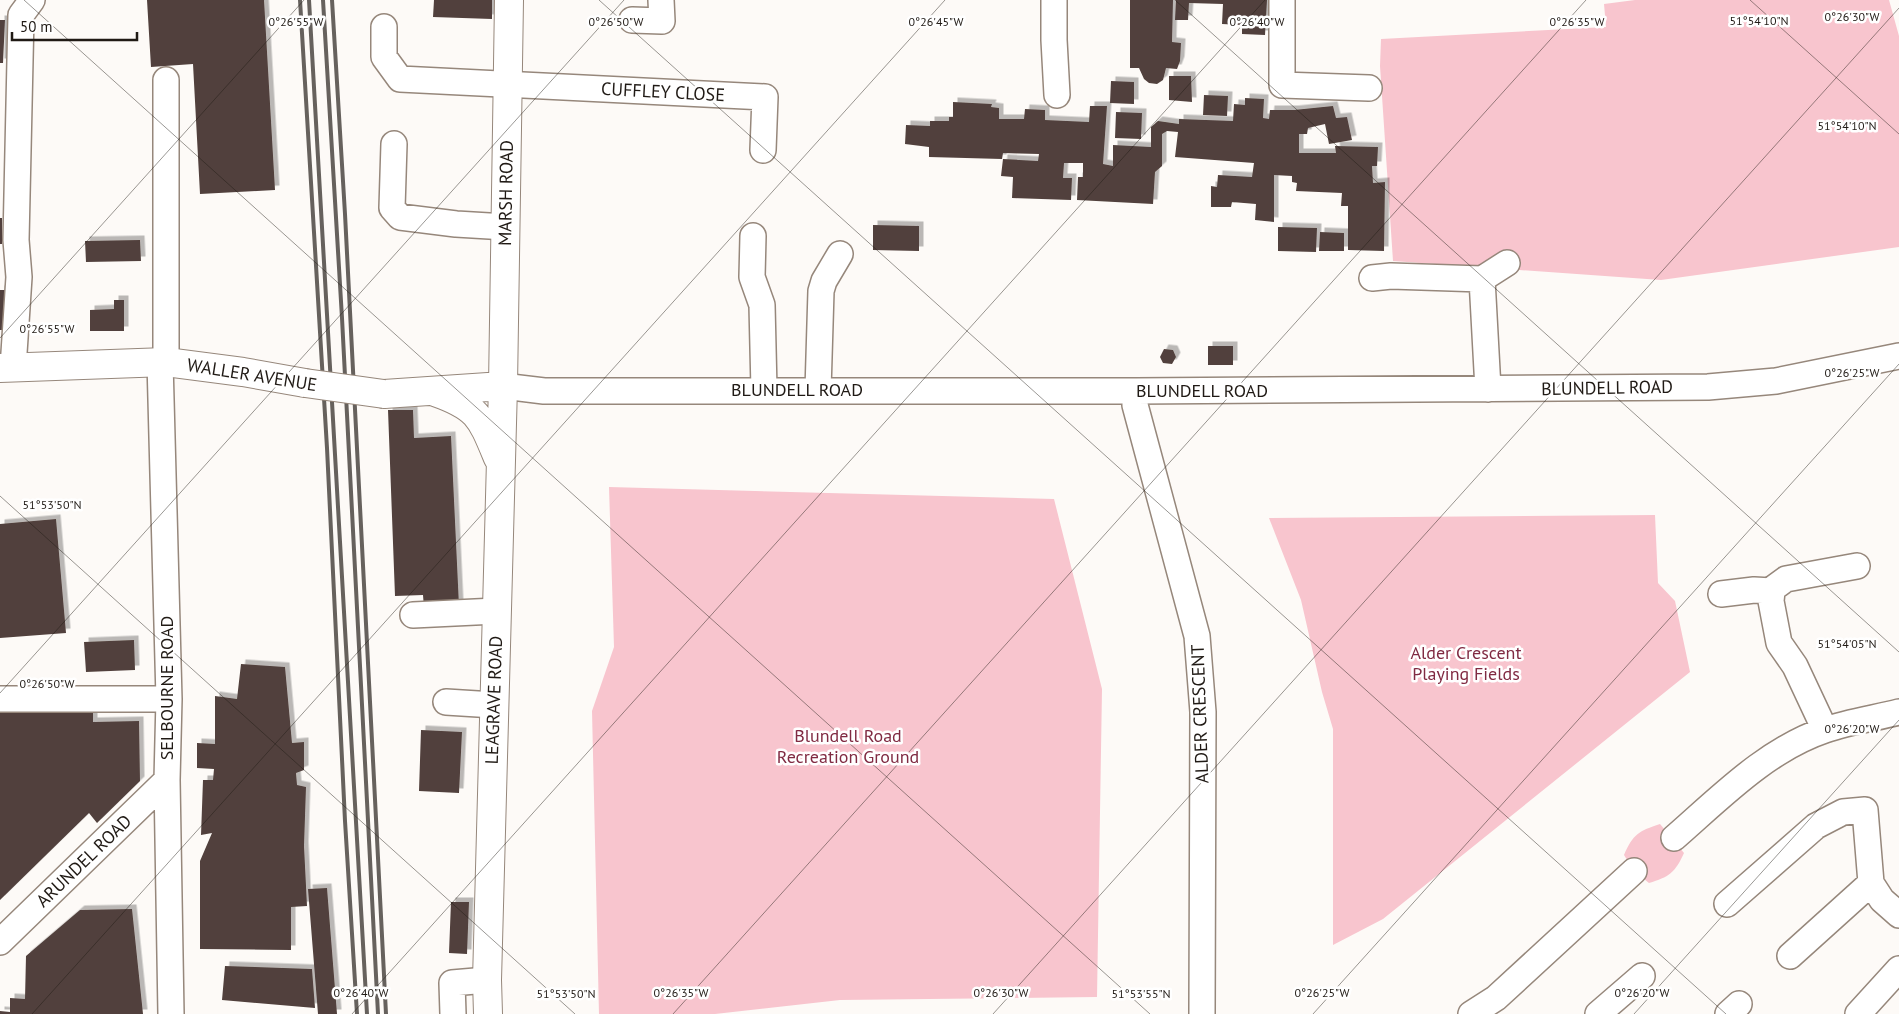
<svg xmlns="http://www.w3.org/2000/svg" width="1899" height="1014" font-family="'PT Sans',sans-serif">
<style>
.green{fill:#f8c5ce}
.building{fill:#51403c;filter:url(#shadow)}
.lines{fill:none;stroke-linecap:round;stroke-linejoin:round}
.minor-casing{stroke:#96877b;stroke-width:28}
.major-casing{stroke:#96877b;stroke-width:30}
.minor{stroke:#fff;stroke-width:25}
.major{stroke:#fff;stroke-width:28}
.rail{stroke:#66615d;stroke-width:4}
.major-bridge-casing{stroke:#96877b;stroke-width:30;stroke-linecap:butt}
.major-bridge{stroke:#fff;stroke-width:28}
.ticks{fill:none;stroke:#201a15;stroke-width:1;stroke-opacity:0.45}
.labels{text-anchor:middle;stroke-width:5;stroke-linejoin:round;paint-order:stroke}
.street-label{font-size:18px;fill:#201a15;stroke:#fff}
.park-label{font-size:18px;fill:#802a42;stroke:#fff}
.ticks-label{font-size:12px;text-anchor:middle;fill:#201a15;stroke:#fff;stroke-width:5;stroke-linejoin:round;paint-order:stroke}
</style>
<defs>
<filter id="shadow"><feDropShadow dx="4.5" dy="-4.5" stdDeviation="0" flood-color="#0004"/></filter>
</defs>
<rect width="100%" height="100%" fill="#fdfaf7"/>
<path class="green" d="M 1635,0 L 1889,0 L 1899,36 L 1899,247 L 1661,280 L 1393,261 L 1380,66 L 1381,39 L 1606,27 L 1604,4 Z
M 609,487 L 1054,499 L 1102,689 L 1097,997 L 840,1000 L 715,1014 L 599,1014 L 592,711 L 614,647 Z
M 1655,515 L 1658,583 L 1675,601 L 1690,672 L 1383,919 L 1333,945 L 1333,729 L 1322,692 L 1301,600 L 1269,518 Z
M 1660,824 L 1684,853 C 1675,873 1669,877 1649,883 L 1634,871 L 1624,855 C 1633,834 1639,831 1660,824 Z"/>
<path class="building" d="M 147,0 L 264,0 L 275,190 L 200,194 L 193,64 L 151,67 Z
M 434,0 L 492,0 L 492,19 L 433,17 Z
M 1130,0 L 1173,0 L 1172,42 L 1181,43 L 1180,61 L 1177,69 L 1166,68 L 1163,80 L 1157,84 L 1149,83 L 1144,79 L 1139,68 L 1130,68 Z
M 1176,0 L 1267,0 L 1265,35 L 1242,34 L 1242,25 L 1222,24 L 1223,4 L 1189,3 L 1188,20 L 1175,20 Z
M 0,20 L 5,20 L 3,63 L 0,63 Z
M 1169,76 L 1191,76 L 1192,102 L 1169,100 Z
M 1111,81 L 1134,82 L 1134,104 L 1110,103 Z
M 1204,95 L 1228,96 L 1227,116 L 1203,115 Z
M 1245,98 L 1264,99 L 1263,118 L 1269,119 L 1270,110 L 1294,110 L 1333,106 L 1336,118 L 1347,117 L 1352,140 L 1329,144 L 1325,124 L 1308,128 L 1307,134 L 1299,134 L 1299,153 L 1336,153 L 1335,146 L 1378,147 L 1377,166 L 1372,166 L 1373,183 L 1385,182 L 1384,251 L 1348,250 L 1348,206 L 1341,206 L 1342,193 L 1296,191 L 1297,183 L 1292,182 L 1292,176 L 1274,175 L 1274,222 L 1255,220 L 1256,204 L 1232,202 L 1231,207 L 1211,207 L 1211,186 L 1217,187 L 1218,175 L 1252,177 L 1254,163 L 1175,157 L 1178,132 L 1167,131 L 1162,134 L 1162,166 L 1155,172 L 1153,204 L 1077,200 L 1078,177 L 1083,177 L 1083,163 L 1064,163 L 1063,178 L 1072,178 L 1071,200 L 1012,198 L 1013,177 L 1001,176 L 1003,159 L 1038,161 L 1039,154 L 1003,153 L 1002,159 L 929,157 L 929,147 L 905,144 L 906,125 L 930,126 L 930,121 L 949,121 L 949,117 L 953,117 L 953,102 L 992,104 L 991,107 L 999,108 L 999,119 L 1024,119 L 1025,109 L 1045,110 L 1045,120 L 1089,122 L 1090,106 L 1107,106 L 1103,164 L 1113,166 L 1113,145 L 1151,147 L 1151,127 L 1158,121 L 1179,124 L 1179,119 L 1233,121 L 1234,104 L 1245,105 Z
M 1116,112 L 1142,113 L 1141,139 L 1115,138 Z
M 0,218 L 2,218 L 2,244 L 0,244 Z
M 873,225 L 919,226 L 919,251 L 873,250 Z
M 1278,227 L 1317,228 L 1316,252 L 1278,251 Z
M 1320,232 L 1344,233 L 1344,251 L 1319,251 Z
M 140,240 L 141,261 L 86,262 L 85,241 Z
M 0,290 L 10,290 L 10,330 L 0,330 Z
M 114,300 L 124,300 L 124,331 L 90,331 L 90,310 L 114,309 Z
M 1208,346 L 1233,346 L 1233,365 L 1208,365 Z
M 1164,349 L 1173,350 L 1176,357 L 1172,364 L 1163,363 L 1160,357 Z
M 388,410 L 413,410 L 414,438 L 451,436 L 459,606 L 424,608 L 423,595 L 395,596 Z
M 56,519 L 66,633 L 0,638 L 0,524 Z
M 134,640 L 135,670 L 86,672 L 84,642 Z
M 241,664 L 285,667 L 292,743 L 304,742 L 304,770 L 296,773 L 297,785 L 306,787 L 304,846 L 307,906 L 291,907 L 291,950 L 200,949 L 200,861 L 212,833 L 201,835 L 203,780 L 213,780 L 214,769 L 197,768 L 197,743 L 215,744 L 215,696 L 237,699 Z
M 0,711 L 93,712 L 93,722 L 139,721 L 140,781 L 97,823 L 89,813 L 0,900 Z
M 421,730 L 462,732 L 459,793 L 419,791 Z
M 327,888 L 337,1014 L 318,1014 L 308,889 Z
M 451,902 L 469,902 L 467,954 L 449,953 Z
M 132,909 L 143,1014 L 0,1014 L 0,1011 L 10,1012 L 10,998 L 25,999 L 26,956 L 80,910 Z
M 225,966 L 312,969 L 315,1008 L 222,1000 Z"/>
<g class="lines">
<g class="minor-casing">
<path id="minor" d="M 1054,0 L 1054,40 L 1057,95
M 1282,0 L 1282,85 L 1369,88
M 632,20 L 662,21 L 661,0
M 384,27 L 384,57 L 400,79 L 765,97 L 763,150
M 166,80 L 166,362
M 394,144 L 392,208 L 400,217 L 456,224 L 506,227
M 753,236 L 752,277 L 762,305 L 764,390
M 1372,278 L 1391,276 L 1482,279 L 1488,389
M 1482,279 L 1507,263
M 160,362 L 169,699 L 167,780 L 171,1014
M 13,368 L 19,277 L 16,240 L 21,15 L 32,0
M 503,386 L 544,391 L 1136,391 L 1708,387 L 1776,381 L 1899,356
M 818,390 L 821,291 L 824,281 L 840,254
M 1136,391 L 1135,405 L 1197,636 L 1203,712 L 1202,1014
M 1721,594 L 1754,590 L 1772,591
M 413,615 L 496,611
M 0,699 L 169,699
M 446,702 L 494,705
M 1825,730 L 1795,666 L 1779,643 L 1771,601 L 1772,591 L 1775,587 L 1786,579 L 1857,566
M 1674,838 C 1720,798 1766,750 1825,730 C 1848,722 1875,718 1899,712
M 1727,904 L 1816,826 L 1843,812 L 1865,810 L 1871,883 L 1882,900 L 1899,915
M 0,942 L 167,780
M 1790,956 L 1871,883
M 453,1014 L 452,983 L 487,980
M 1471,1014 L 1496,998 L 1634,871
M 1598,1014 L 1642,976
M 1728,1014 L 1739,1004
M 1858,1014 L 1899,969"/>
</g>
<g class="major-casing">
<path id="major" d="M 0,368 L 166,362 L 243,372 L 305,383
M 435,392 C 478,407 481,417 498,458
M 384,394 L 503,386
M 488,1014 L 487,980 L 503,386 L 509,0"/>
</g>
<use href="#minor" class="minor"/>
<use href="#major" class="major"/>
<path class="rail" d="M 300,0 L 327,448 L 345,821 L 357,1014
M 309,0 L 367,1014
M 323,0 L 342,318 L 378,1014
M 332,0 L 345,214 L 386,1014"/>
<g class="major-bridge-casing">
<path id="major-bridge" d="M 305,383 L 384,394"/>
</g>
<use href="#major-bridge" class="major-bridge"/>
</g>
<path class="ticks" d="M 24,0 L 1150,1014M 599,0 L 1726,1014M 1175,0 L 1899,652M 1750,0 L 1899,134M 0,338 L 304,0M 0,496 L 575,1014M 0,693 L 624,0M 32,1014 L 945,0M 352,1014 L 1265,0M 673,1014 L 1586,0M 993,1014 L 1899,8M 1313,1014 L 1899,364M 1634,1014 L 1899,720"/>
<g class="labels">
<g class="street-label">
<text transform="translate(663 92) rotate(3)" y="6">CUFFLEY CLOSE</text>
<text transform="translate(506 193) rotate(-89)" y="6">MARSH ROAD</text>
<text transform="translate(252 375) rotate(9)" y="6">WALLER AVENUE</text>
<text transform="translate(1607 388) rotate(-1)" y="6">BLUNDELL ROAD</text>
<text x="797" y="396">BLUNDELL ROAD</text>
<text x="1202" y="397">BLUNDELL ROAD</text>
<text transform="translate(167 688) rotate(-90)" y="6">SELBOURNE ROAD</text>
<text transform="translate(494 700) rotate(-88)" y="6">LEAGRAVE ROAD</text>
<text transform="translate(1200 714) rotate(-92)" y="6">ALDER CRESCENT</text>
<text transform="translate(84 861) rotate(-44)" y="6">ARUNDEL ROAD</text>
</g>
<g class="park-label">
<text x="1466" y="659">Alder Crescent<tspan x="1466" dy="21">Playing Fields</tspan></text>
<text x="848" y="742">Blundell Road<tspan x="848" dy="21">Recreation Ground</tspan></text>
</g>
</g>
<g class="ticks-label">
<text x="1852" y="21">0°26'30"W</text>
<text x="1759" y="25">51°54'10"N</text>
<text x="296" y="26">0°26'55"W</text>
<text x="936" y="26">0°26'45"W</text>
<text x="1257" y="26">0°26'40"W</text>
<text x="1577" y="26">0°26'35"W</text>
<text x="616" y="26">0°26'50"W</text>
<text x="1847" y="130">51°54'10"N</text>
<text x="47" y="333">0°26'55"W</text>
<text x="1852" y="377">0°26'25"W</text>
<text x="52" y="509">51°53'50"N</text>
<text x="1847" y="648">51°54'05"N</text>
<text x="47" y="688">0°26'50"W</text>
<text x="1852" y="733">0°26'20"W</text>
<text x="361" y="997">0°26'40"W</text>
<text x="681" y="997">0°26'35"W</text>
<text x="1001" y="997">0°26'30"W</text>
<text x="1322" y="997">0°26'25"W</text>
<text x="1642" y="997">0°26'20"W</text>
<text x="566" y="998">51°53'50"N</text>
<text x="1141" y="998">51°53'55"N</text>
</g>
<path d="M12 32v8h125v-8" fill="none" stroke="#201a15" stroke-width="2.5"/>
<text x="20" y="32" font-size="15" fill="#201a15" stroke="#ffffff" stroke-width="4" paint-order="stroke">50 m</text>
</svg>
